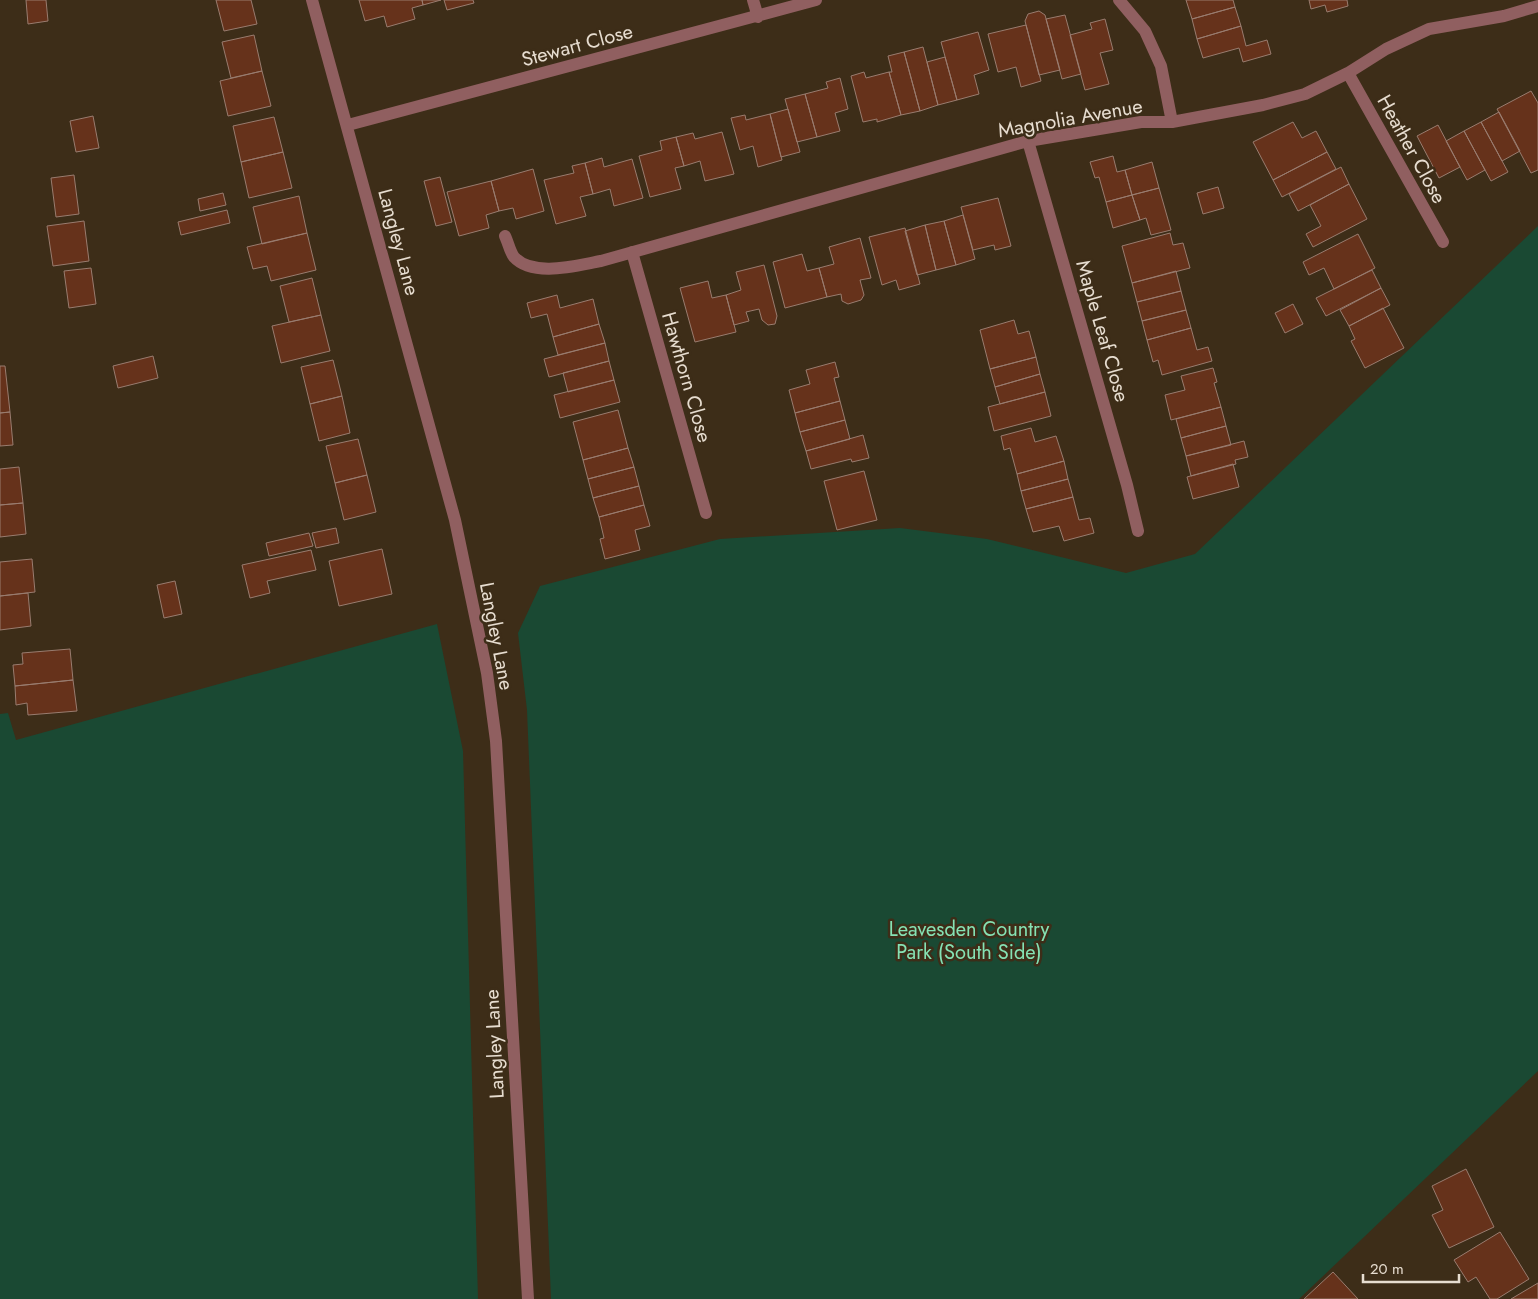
<svg xmlns="http://www.w3.org/2000/svg" width="1538" height="1299" font-family="Jost,sans-serif">
<style>
.green{fill:#1a4933}
.building{fill:#66321b;stroke:#997c6f}
.lines{fill:none;stroke-linecap:round;stroke-linejoin:round}
.minor{stroke:#905f60;stroke-width:12}
.labels{text-anchor:middle;stroke-width:5;stroke-linejoin:round;paint-order:stroke}
.street-label{font-size:20px;fill:#e7ddd0;stroke:#3d2d18}
.park-label{font-size:20px;fill:#85e2b4;stroke:#3d2d18}
</style>
<rect width="100%" height="100%" fill="#3d2d18"/>
<path class="green" d="M 1538,226 L 1538,1071 L 1299,1299 L 551,1299 L 527,710 L 518,633 L 540,586 L 720,539 L 900,528 L 987,539 L 1126,573 L 1195,554 Z
M 437,624 L 463,751 L 478,1299 L 0,1299 L 0,714 L 8,713 L 16,740 Z"/>
<path class="building" d="M 26,0 L 46,0 L 48,21 L 28,24 Z
M 216,0 L 251,0 L 257,24 L 224,31 Z
M 359,0 L 422,0 L 423,5 L 412,8 L 415,19 L 387,27 L 384,16 L 365,21 Z
M 422,0 L 441,0 L 423,5 Z
M 444,0 L 473,0 L 474,3 L 447,10 Z
M 1186,0 L 1233,0 L 1235,7 L 1192,19 Z
M 1309,0 L 1347,0 L 1348,6 L 1327,12 L 1325,5 L 1311,9 Z
M 1235,7 L 1241,26 L 1197,39 L 1192,19 Z
M 1039,11 L 1045,15 L 1060,70 L 1039,75 L 1025,21 L 1028,14 Z
M 1065,15 L 1081,74 L 1062,79 L 1046,19 Z
M 1105,19 L 1113,50 L 1100,53 L 1109,84 L 1085,90 L 1070,35 L 1092,29 L 1090,23 Z
M 1026,25 L 1041,81 L 1021,87 L 1016,67 L 998,72 L 988,34 Z
M 1241,26 L 1246,46 L 1267,40 L 1271,54 L 1243,62 L 1239,48 L 1203,58 L 1197,39 Z
M 978,32 L 989,70 L 974,75 L 979,94 L 957,100 L 941,42 Z
M 254,35 L 262,71 L 231,78 L 222,42 Z
M 923,47 L 938,105 L 920,111 L 904,52 Z
M 904,52 L 920,111 L 901,115 L 889,72 L 892,72 L 888,56 Z
M 945,57 L 957,100 L 938,105 L 927,62 Z
M 262,71 L 271,106 L 228,116 L 220,81 Z
M 864,72 L 866,78 L 889,72 L 901,115 L 877,122 L 877,119 L 863,122 L 851,76 Z
M 840,78 L 848,109 L 835,113 L 840,131 L 817,137 L 805,94 L 828,88 L 826,82 Z
M 1531,91 L 1538,103 L 1538,170 L 1531,173 L 1497,109 Z
M 805,94 L 817,137 L 797,142 L 785,99 Z
M 788,109 L 800,152 L 781,157 L 770,114 Z
M 1499,112 L 1520,151 L 1502,161 L 1481,122 Z
M 770,114 L 782,160 L 758,167 L 753,146 L 740,150 L 731,118 L 745,115 L 746,120 Z
M 93,116 L 99,148 L 76,152 L 70,121 Z
M 274,117 L 283,152 L 241,162 L 233,126 Z
M 1293,122 L 1302,138 L 1316,131 L 1327,152 L 1273,180 L 1253,142 Z
M 1481,122 L 1508,172 L 1491,181 L 1464,131 Z
M 1438,125 L 1460,167 L 1439,178 L 1417,136 Z
M 1464,131 L 1485,170 L 1467,180 L 1446,141 Z
M 722,132 L 734,174 L 705,181 L 700,161 L 684,166 L 676,137 L 693,133 L 695,139 Z
M 676,137 L 684,166 L 675,168 L 681,189 L 650,197 L 639,156 L 662,150 L 660,141 Z
M 283,152 L 292,188 L 249,198 L 241,162 Z
M 1327,152 L 1336,169 L 1282,197 L 1273,180 Z
M 1113,156 L 1117,172 L 1125,170 L 1132,195 L 1106,202 L 1099,177 L 1095,178 L 1090,162 Z
M 602,158 L 604,167 L 632,159 L 643,198 L 614,206 L 610,189 L 593,194 L 585,163 Z
M 1152,162 L 1159,188 L 1132,195 L 1125,170 Z
M 585,163 L 593,194 L 580,197 L 586,216 L 556,224 L 544,180 L 574,173 L 572,166 Z
M 1341,167 L 1349,184 L 1298,211 L 1289,194 Z
M 533,169 L 544,211 L 516,219 L 513,208 L 499,211 L 491,181 Z
M 74,175 L 79,214 L 56,217 L 51,178 Z
M 440,177 L 452,222 L 436,226 L 424,181 Z
M 491,181 L 499,211 L 486,215 L 489,228 L 459,236 L 447,192 Z
M 1349,184 L 1367,219 L 1313,247 L 1306,234 L 1321,226 L 1310,205 Z
M 1218,187 L 1224,208 L 1203,214 L 1197,193 Z
M 1159,188 L 1171,230 L 1151,235 L 1146,218 L 1140,220 L 1132,195 Z
M 223,193 L 226,205 L 200,211 L 198,199 Z
M 1132,195 L 1140,220 L 1113,228 L 1106,202 Z
M 299,196 L 307,233 L 262,244 L 253,207 Z
M 998,198 L 1011,246 L 995,250 L 994,245 L 973,250 L 961,207 Z
M 227,210 L 230,223 L 181,235 L 178,222 Z
M 963,215 L 975,259 L 956,265 L 944,221 Z
M 84,221 L 89,261 L 53,266 L 47,226 Z
M 944,221 L 956,265 L 936,270 L 925,225 Z
M 925,225 L 936,270 L 917,275 L 905,231 Z
M 905,228 L 920,284 L 899,290 L 896,280 L 882,285 L 869,237 Z
M 307,233 L 316,270 L 271,281 L 267,266 L 253,269 L 247,247 Z
M 1170,233 L 1173,245 L 1183,243 L 1190,268 L 1132,283 L 1122,246 Z
M 1358,234 L 1375,268 L 1334,289 L 1324,268 L 1309,275 L 1303,262 Z
M 860,238 L 871,278 L 860,280 L 864,295 L 861,300 L 848,304 L 842,301 L 841,294 L 827,297 L 819,268 L 834,264 L 829,247 Z
M 802,254 L 807,271 L 819,268 L 827,297 L 785,308 L 773,262 Z
M 764,265 L 777,316 L 775,324 L 768,325 L 762,320 L 759,309 L 746,312 L 749,321 L 734,325 L 726,295 L 741,290 L 736,272 Z
M 91,268 L 96,304 L 69,308 L 64,271 Z
M 1372,270 L 1381,288 L 1326,316 L 1316,298 Z
M 1176,271 L 1181,291 L 1137,302 L 1132,283 Z
M 312,278 L 321,315 L 289,322 L 280,286 Z
M 708,281 L 712,298 L 726,295 L 736,332 L 695,342 L 680,288 Z
M 1381,288 L 1390,305 L 1349,326 L 1340,310 Z
M 1181,291 L 1186,310 L 1142,321 L 1137,302 Z
M 557,295 L 560,308 L 593,299 L 599,324 L 553,337 L 547,314 L 531,318 L 527,303 Z
M 1293,304 L 1303,324 L 1285,333 L 1275,313 Z
M 1383,308 L 1404,348 L 1365,368 L 1351,341 L 1355,339 L 1349,326 Z
M 1186,310 L 1191,328 L 1147,340 L 1142,321 Z
M 321,315 L 330,351 L 281,363 L 272,326 Z
M 1014,320 L 1018,334 L 1029,331 L 1036,357 L 990,369 L 980,330 Z
M 599,324 L 605,343 L 558,355 L 553,337 Z
M 1191,328 L 1197,350 L 1208,347 L 1212,361 L 1162,375 L 1158,360 L 1153,362 L 1147,340 Z
M 605,343 L 609,361 L 549,377 L 544,359 Z
M 153,356 L 158,378 L 118,388 L 113,366 Z
M 1036,357 L 1040,374 L 995,387 L 990,369 Z
M 333,360 L 342,396 L 310,404 L 301,367 Z
M 609,361 L 614,380 L 568,392 L 563,373 Z
M 835,362 L 839,377 L 834,378 L 840,401 L 795,413 L 789,390 L 810,384 L 806,370 Z
M 0,366 L 5,366 L 10,412 L 0,413 Z
M 1213,368 L 1217,382 L 1214,383 L 1221,407 L 1171,420 L 1165,395 L 1185,390 L 1181,376 Z
M 1040,374 L 1045,392 L 1000,404 L 995,387 Z
M 614,380 L 620,402 L 560,418 L 554,395 Z
M 1045,392 L 1051,416 L 994,431 L 988,407 Z
M 342,396 L 350,433 L 319,441 L 310,404 Z
M 840,401 L 845,420 L 800,432 L 795,413 Z
M 1221,407 L 1226,426 L 1181,438 L 1176,419 Z
M 618,410 L 628,448 L 583,460 L 573,422 Z
M 10,412 L 13,445 L 0,446 L 0,413 Z
M 845,420 L 850,439 L 806,451 L 800,432 Z
M 1226,426 L 1231,445 L 1186,456 L 1181,438 Z
M 1031,428 L 1035,442 L 1056,436 L 1064,461 L 1017,474 L 1010,448 L 1004,450 L 1001,436 Z
M 863,435 L 869,458 L 852,462 L 851,459 L 811,469 L 806,451 Z
M 358,439 L 367,475 L 335,483 L 326,446 Z
M 1244,441 L 1248,457 L 1235,460 L 1236,464 L 1191,476 L 1186,456 Z
M 628,448 L 634,467 L 588,479 L 583,460 Z
M 1064,461 L 1068,479 L 1021,491 L 1017,474 Z
M 1233,464 L 1239,487 L 1193,499 L 1187,477 Z
M 19,467 L 23,503 L 0,505 L 0,469 Z
M 634,467 L 639,486 L 593,498 L 588,479 Z
M 864,471 L 877,520 L 837,530 L 824,481 Z
M 367,475 L 376,512 L 344,520 L 335,483 Z
M 1068,479 L 1073,497 L 1026,509 L 1021,491 Z
M 639,486 L 644,505 L 599,517 L 593,498 Z
M 1073,497 L 1079,520 L 1090,518 L 1094,533 L 1064,541 L 1059,526 L 1033,532 L 1026,509 Z
M 23,503 L 26,534 L 0,537 L 0,505 Z
M 644,505 L 650,526 L 635,530 L 640,550 L 605,559 L 600,539 L 604,538 L 599,517 Z
M 336,528 L 339,543 L 316,548 L 312,533 Z
M 309,533 L 313,546 L 269,556 L 266,543 Z
M 382,549 L 392,594 L 339,606 L 329,561 Z
M 311,550 L 316,570 L 267,581 L 270,593 L 250,598 L 242,565 Z
M 32,559 L 35,592 L 0,596 L 0,562 Z
M 175,581 L 182,614 L 164,618 L 157,585 Z
M 28,593 L 31,626 L 0,630 L 0,596 Z
M 70,649 L 73,680 L 15,686 L 13,665 L 23,664 L 22,653 Z
M 73,680 L 77,711 L 28,715 L 27,703 L 16,705 L 15,686 Z
M 1466,1169 L 1494,1227 L 1449,1248 L 1432,1215 L 1443,1210 L 1432,1186 Z
M 1500,1232 L 1529,1279 L 1497,1299 L 1490,1299 L 1476,1277 L 1468,1282 L 1454,1260 Z
M 1333,1272 L 1358,1299 L 1304,1299 Z
M 1538,1283 L 1538,1299 L 1511,1299 Z"/>
<g class="lines">
<path class="minor" d="M 312,0 L 455,520 L 487,673 L 496,741 L 528,1299
M 753,0 L 758,17
M 1119,0 L 1145,31 L 1161,66 L 1172,122
M 1348,73 L 1443,242
M 348,125 L 816,0
M 1028,141 L 1127,485 L 1138,531
M 505,236 C 508,242 510,252 514,257 C 533,278 578,265 601,261 L 1028,141 L 1141,122 L 1172,122 L 1263,105 L 1305,94 L 1348,73 L 1386,49 L 1429,29 L 1504,16 L 1538,6
M 632,252 L 706,513"/>
</g>
<g class="labels">
<g class="street-label">
<text transform="translate(577 45) rotate(-15)" y="7">Stewart Close</text>
<text transform="translate(1070 118) rotate(-10)" y="7">Magnolia Avenue</text>
<text transform="translate(1412 149) rotate(61)" y="7">Heather Close</text>
<text transform="translate(399 242) rotate(75)" y="7">Langley Lane</text>
<text transform="translate(1103 331) rotate(74)" y="7">Maple Leaf Close</text>
<text transform="translate(687 377) rotate(74)" y="7">Hawthorn Close</text>
<text transform="translate(497 636) rotate(79)" y="7">Langley Lane</text>
<text transform="translate(494 1044) rotate(-93)" y="7">Langley Lane</text>
</g>
<g class="park-label">
<text x="969" y="936">Leavesden Country<tspan x="969" dy="23">Park (South Side)</tspan></text>
</g>
</g>
<path d="M1363 1274v8h96v-8" fill="none" stroke="#e7ddd0" stroke-width="2.5"/>
<text x="1370" y="1274" font-size="15" fill="#e7ddd0" stroke="#3d2d18" stroke-width="4" paint-order="stroke">20 m</text>
</svg>
